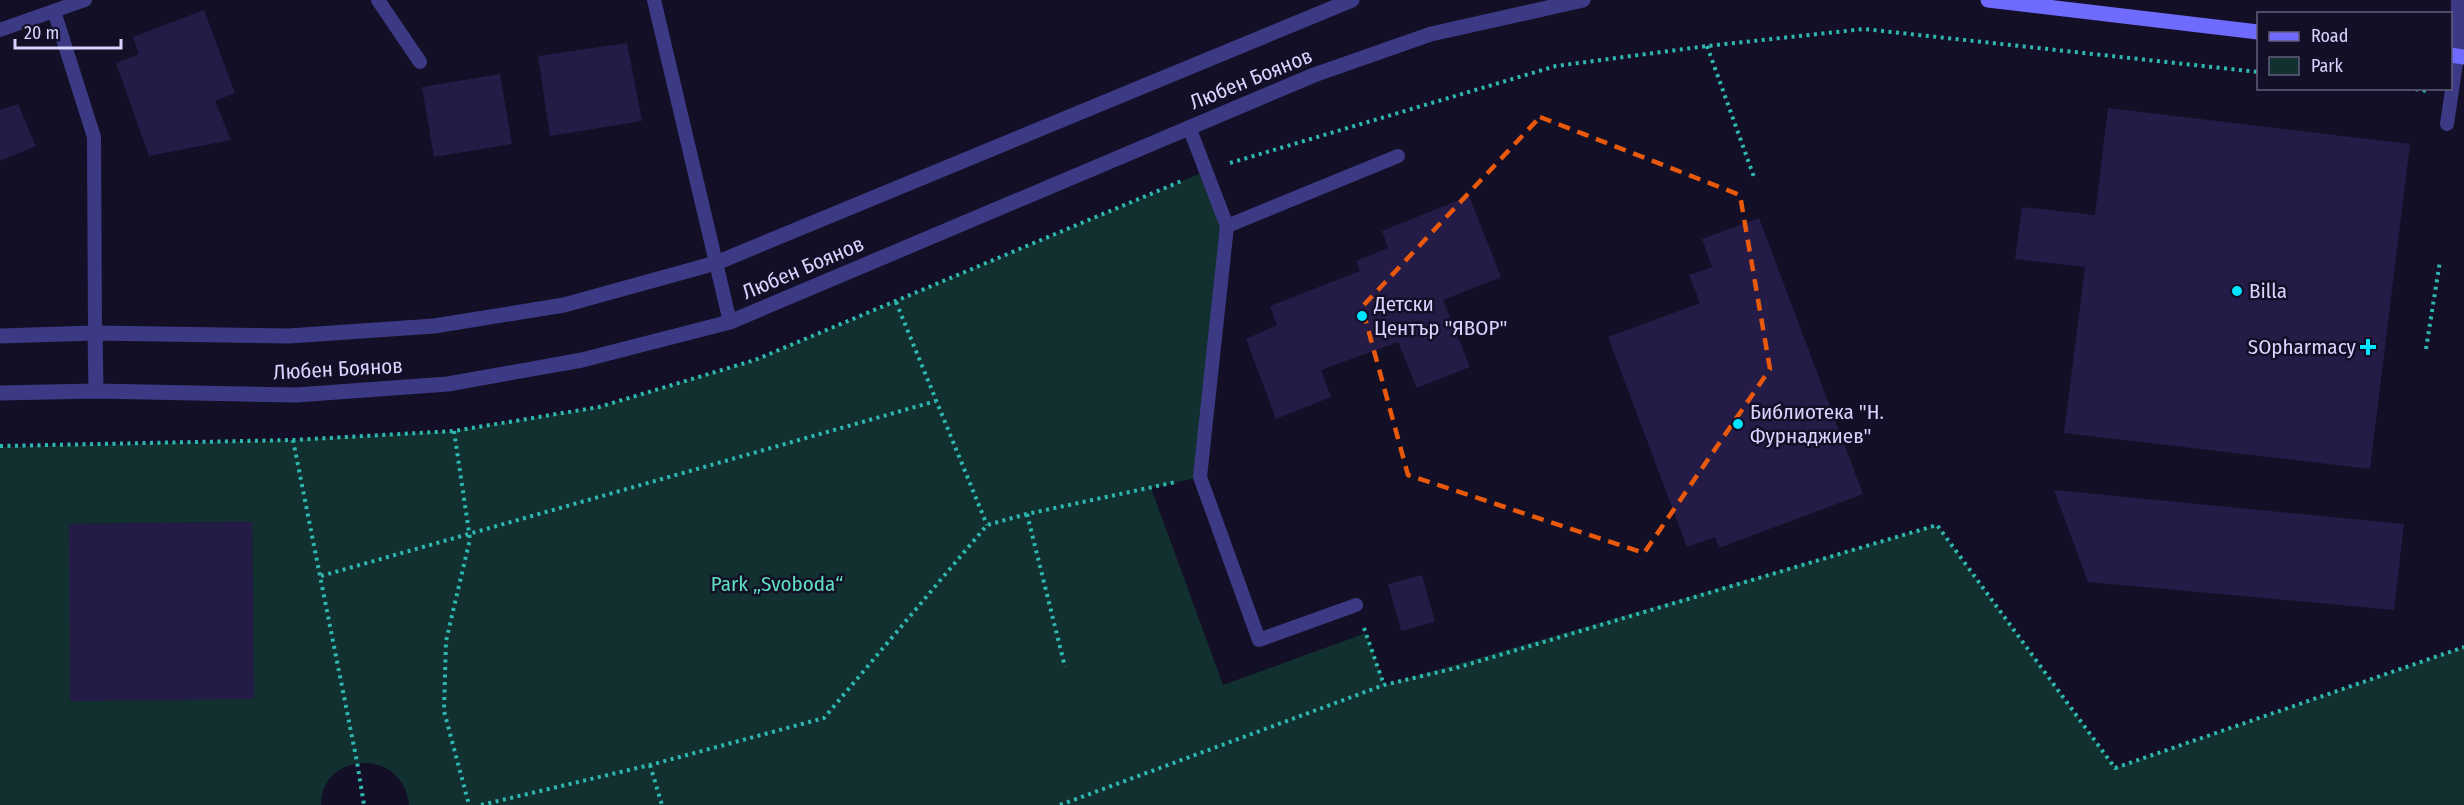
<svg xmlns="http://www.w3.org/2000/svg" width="2464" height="805" font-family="'Fira Sans Condensed',sans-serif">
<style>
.green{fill:#12302f;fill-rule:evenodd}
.building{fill:#241b47}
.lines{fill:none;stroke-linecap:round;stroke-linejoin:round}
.path{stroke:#2fb8b0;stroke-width:4;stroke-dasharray:3 4.5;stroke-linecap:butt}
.service{stroke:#3d3a85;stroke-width:14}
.tertiary{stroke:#3d3a85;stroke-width:15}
.secondary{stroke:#6f6bff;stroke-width:15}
.marked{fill:none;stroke:#e8590c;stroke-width:4.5;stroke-dasharray:12 8;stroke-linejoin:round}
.poi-dot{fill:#00e5ff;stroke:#130f26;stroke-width:2}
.labels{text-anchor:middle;stroke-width:5;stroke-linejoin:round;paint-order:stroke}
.street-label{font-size:21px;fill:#d9d4ff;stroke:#130f26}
.poi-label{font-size:21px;fill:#d9d4ff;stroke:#130f26;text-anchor:start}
.park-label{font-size:21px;fill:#5fe0c0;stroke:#130f26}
</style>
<rect width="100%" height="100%" fill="#130f26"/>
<path class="green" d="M 1206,171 L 1227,226 L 1200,477 L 1151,488 L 1223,685 L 1366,633 L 1385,685 L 1937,525 L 2115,768 L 2464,647 L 2464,805 L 409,805 C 404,747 321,751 321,805 L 0,805 L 0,447 L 293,440 L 454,431 L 599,407 L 755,360 ZM 252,522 L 253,699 L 69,524 L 70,524 Z"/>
<path class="building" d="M 204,10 L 235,93 L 215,101 L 231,140 L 149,156 L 116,63 L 139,54 L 133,37 Z
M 627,43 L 642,121 L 550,136 L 538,56 Z
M 500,74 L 512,144 L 434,157 L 422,87 Z
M 18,104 L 36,146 L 0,161 L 0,110 Z
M 2108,108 L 2410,144 L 2370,469 L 2064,433 L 2085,267 L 2015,259 L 2022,207 L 2095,215 Z
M 1469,196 L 1501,277 L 1443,300 L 1470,367 L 1417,388 L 1398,342 L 1321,370 L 1331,397 L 1276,419 L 1246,339 L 1277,325 L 1270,306 L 1360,271 L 1356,261 L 1388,248 L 1382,231 Z
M 1759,218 L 1863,494 L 1719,548 L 1715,537 L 1687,547 L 1608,337 L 1700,303 L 1689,275 L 1712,267 L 1702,239 Z
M 2054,490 L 2404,524 L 2394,610 L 2088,582 Z
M 252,522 L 254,699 L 70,701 L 69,524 Z
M 1422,575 L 1435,622 L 1401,631 L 1388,584 Z"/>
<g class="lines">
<path class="path" d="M 1707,46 L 1754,177
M 2408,88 L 2428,91
M 1230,163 L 1556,66 L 1707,46 L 1864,29 L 2258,72
M 896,302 L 987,525
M 2426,349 L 2440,261
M 454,431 L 470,539 L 446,641 L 444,711 L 469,805
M 293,440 L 357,762 L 364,805
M 0,446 L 293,440 L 454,431 L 599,407 L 755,360 L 1184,180
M 1027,514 L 1065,667
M 321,576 L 936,401
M 1364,628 L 1384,685
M 650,765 L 662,805
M 481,805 L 650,765 L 824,718 L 987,525 L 1027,514 L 1176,482
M 1060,805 L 1384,685 L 1456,668 L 1937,525 L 2115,768 L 2464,647"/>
<path class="service" d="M 378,0 L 420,62
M 654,0 L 730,322
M 54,11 L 94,137 L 95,333
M 0,30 L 85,0
M 2447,124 L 2457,56 L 2458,0
M 1189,127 L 1227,226 L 1398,156
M 1227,226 L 1200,477 L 1259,640 L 1356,605"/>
<path class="tertiary" d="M 95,333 L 96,391
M 0,336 L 95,333 L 289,336 L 434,326 L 564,305 L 716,263 L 1352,0
M 0,393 L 96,391 L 296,395 L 448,384 L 582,360 L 730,322 L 1314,75 L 1431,34 L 1583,0"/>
<path class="secondary" d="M 1988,0 L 2258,32
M 2450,55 L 2464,57"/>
</g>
<path class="marked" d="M 1540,117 L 1740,195 L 1770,369 L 1644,553 L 1408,475 L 1362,307 Z"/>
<g class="poi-dot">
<circle cx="2237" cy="291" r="6"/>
<circle cx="1362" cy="316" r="6"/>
<path d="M2365 338h6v6h6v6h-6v6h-6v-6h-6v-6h6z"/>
<circle cx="1738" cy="424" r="6"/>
</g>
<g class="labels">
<g class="street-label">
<text transform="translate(1251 79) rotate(-22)" y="7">Любен Боянов</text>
<text transform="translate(803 268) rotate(-23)" y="7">Любен Боянов</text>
<text transform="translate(338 369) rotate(-3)" y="7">Любен Боянов</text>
</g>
<g class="poi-label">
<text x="2249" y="298">Billa</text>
<text x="1374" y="311">Детски<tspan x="1374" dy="24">Център "ЯВОР"</tspan></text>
<text x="2356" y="354" text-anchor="end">SOpharmacy</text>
<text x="1750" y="419">Библиотека "Н.<tspan x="1750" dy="24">Фурнаджиев"</tspan></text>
</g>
<g class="park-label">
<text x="777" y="591">Park „Svoboda“</text>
</g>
</g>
<rect x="2257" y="12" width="195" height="78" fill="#130f26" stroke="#625e7d" stroke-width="1.5"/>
<rect x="2269" y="32" width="30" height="9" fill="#6f6bff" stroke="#625e7d" stroke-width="1.5"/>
<text x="2311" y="42" font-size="18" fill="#d9d4ff">Road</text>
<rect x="2269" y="57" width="30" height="18" fill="#12302f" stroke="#625e7d" stroke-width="1.5"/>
<text x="2311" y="72" font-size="18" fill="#d9d4ff">Park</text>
<path d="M15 39v9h106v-9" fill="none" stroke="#d9d4ff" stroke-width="3"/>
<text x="24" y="39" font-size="18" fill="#d9d4ff" stroke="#130f26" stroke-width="4.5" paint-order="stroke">20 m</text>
</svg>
